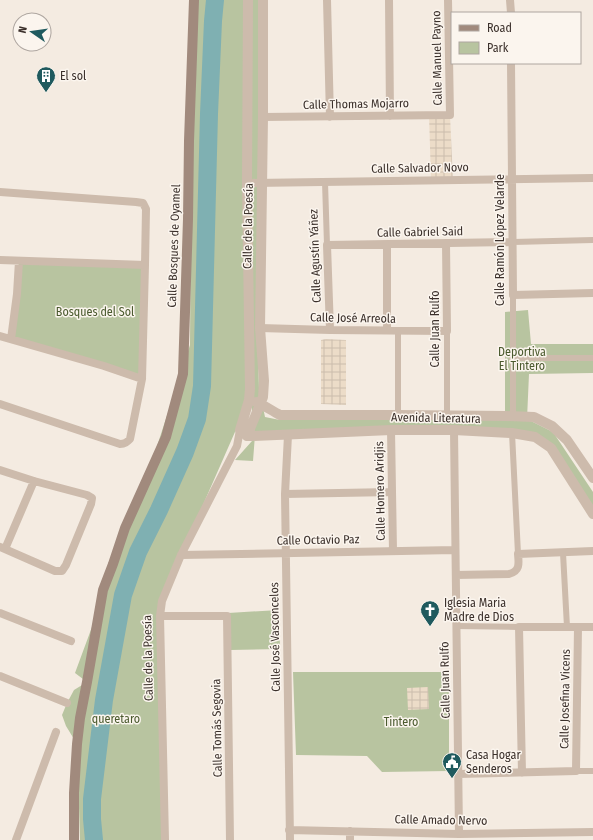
<svg xmlns="http://www.w3.org/2000/svg" width="593" height="840" font-family="'Fira Sans Condensed',sans-serif">
<style>
.green{fill:#b8c4a0}
.plaza{fill:url(#plaza-grid)}
.lines{fill:none;stroke-linecap:round;stroke-linejoin:round}
.river{stroke:#7fb0b2;stroke-width:18}
.pedestrian{stroke:#cdbbac;stroke-width:6}
.minor{stroke:#cdbbac;stroke-width:8}
.tertiary{stroke:#cdbbac;stroke-width:10}
.secondary{stroke:#a18a7d;stroke-width:10}
.labels{text-anchor:middle;stroke-width:3;stroke-linejoin:round;paint-order:stroke}
.street-label{font-size:12px;fill:#3b302b;stroke:#fbf5ee}
.poi-label{font-size:12px;fill:#3b302b;stroke:#fbf5ee;text-anchor:start}
.park-label{font-size:12px;fill:#4a5a2e;stroke:#fbf5ee}
</style>
<defs>
<pattern id="plaza-grid" width="8" height="8" patternUnits="userSpaceOnUse"><rect width="8" height="8" fill="#ecdcc8"/><path d="M0 4h8M4 0v8" fill="none" stroke="#cbbdac"/></pattern>
</defs>
<rect width="100%" height="100%" fill="#f4ebe1"/>
<path class="green" d="M 196,0 L 249,0 L 249,400 L 181,555 L 160,616 L 164,840 L 80,840 L 77,744 L 66,726 L 62,715 L 67,703 L 74,690 L 87,682 L 75,673 L 144,486 L 190,345 L 192,42 Z
M 251,0 L 259,0 L 257,322 L 259,388 L 265,417 L 280,420 L 505,416 L 505,312 L 528,310 L 531,344 L 593,344 L 593,373 L 529,374 L 527,419 L 553,432 L 593,492 L 593,515 L 544,438 L 504,433 L 255,435 L 253,461 L 235,460 L 252,441 Z
M 19,261 L 145,265 L 142,379 L 11,339 Z
M 279,610 L 280,649 L 230,650 L 228,613 Z
M 293,672 L 449,672 L 449,771 L 382,772 L 367,756 L 296,755 Z"/>
<path class="plaza" d="M 429,115 L 450,115 L 453,180 L 431,180 Z
M 326,339 L 346,340 L 346,405 L 321,404 L 321,340 Z
M 428,687 L 429,709 L 408,710 L 407,688 Z"/>
<g class="lines">
<path class="river" d="M 94,840 L 92,819 L 92,799 L 104,700 L 123,595 L 138,552 L 159,510 L 185,452 L 197,419 L 202,386 L 209,114 L 213,21 L 215,0"/>
<path class="pedestrian" d="M 325,182 L 327,245
M 513,242 L 593,240
M 447,331 L 447,415
M 512,358 L 593,358
M 398,415 L 398,330
M 513,416 L 513,295
M 512,433 L 518,554
M 563,553 L 567,627
M 456,626 L 519,627
M 576,771 L 593,771"/>
<path class="minor" d="M 327,0 L 330,117
M 389,0 L 390,116
M 510,0 L 511,13
M 511,63 L 513,295 L 593,293
M 263,117 L 450,115 L 448,0
M 247,183 L 593,178
M 0,192 L 136,202 L 143,203 L 146,209 L 145,265 L 142,379 L 130,439 C 127,442 125,444 120,444 L 0,404
M 0,260 L 145,265
M 260,328 L 330,330 L 447,331 L 446,243
M 330,330 L 327,245 L 513,242
M 387,330 L 387,245
M 0,336 L 104,366 L 142,379
M 11,339 L 17,294 L 19,261
M 391,430 L 393,551
M 454,430 L 459,834
M 288,435 L 285,494 L 290,840
M 0,470 L 34,481 L 87,495 L 92,498 L 91,504 L 66,565 L 62,571 L 55,571 L 0,547
M 285,494 L 392,492
M 5,549 L 34,481
M 181,555 L 455,550
M 456,575 L 509,574 C 520,571 519,564 518,554 L 593,551
M 0,613 L 71,641
M 160,616 L 227,616 L 230,840
M 0,676 L 67,703
M 522,773 L 519,627 L 593,627
M 458,774 L 576,771 L 578,627
M 289,830 L 459,834 L 593,832
M 350,831 L 350,840
M 16,840 L 56,732
M 165,840 L 160,616 L 162,601 L 181,555 L 237,446 L 240,430"/>
<path class="tertiary" d="M 248,0 L 247,183 L 250,389 L 249,400 L 240,430 L 247,436 L 252,436 L 391,430 L 454,430 L 512,433 L 535,437 L 551,448 L 593,514
M 256,402 C 264,405 272,411 280,415 L 398,415 L 506,416 L 534,417 L 552,426 L 567,440 L 593,478
M 247,436 L 263,397 L 264,381 L 260,328 L 263,117 L 263,0"/>
<path class="secondary" d="M 74,840 L 74,793 L 77,744 L 80,718 L 87,682 L 103,590 L 113,564 L 125,528 L 166,437 L 183,374 L 188,219 L 189,141 L 194,0"/>
</g>
<defs>
<g id="building-pin" transform="scale(1)"><path d="M0 17L-7.5 6A9.5 9.5 0 1 1 7.5 6Z" fill="#1f5a5e" stroke="#fbf5ee"/><path d="M-4-6H4V6H1V3H-1V6H-4ZM-2.5-4.3h1.7v1.8h-1.7ZM.8-4.3h1.7v1.8H.8ZM-2.5-1h1.7V.8h-1.7ZM.8-1h1.7V.8H.8Z" fill="#fff"/></g>
<g id="church-pin" transform="scale(1)"><path d="M0 17L-7.5 6A9.5 9.5 0 1 1 7.5 6Z" fill="#1f5a5e" stroke="#fbf5ee"/><path d="M-1.2-6h2.4v3.5h3.3v2.4h-3.3V6h-2.4V-.1h-3.3v-2.4h3.3Z" fill="#fff"/></g>
<g id="civic-pin" transform="scale(1)"><path d="M0 17L-7.5 6A9.5 9.5 0 1 1 7.5 6Z" fill="#1f5a5e" stroke="#fbf5ee"/><path d="M-.6-6.5H3V-4.5H.6V-3L4-1V1h2V6H-6V1h2V-1L-.6-3ZM-1.2 2.5V6h2.4V2.5Z" fill="#fff"/></g>
</defs>
<g fill-rule="evenodd">
<use href="#building-pin" x="46" y="76"/>
<use href="#church-pin" x="430" y="610"/>
<use href="#civic-pin" x="452" y="762"/>
</g>
<g class="labels">
<g class="street-label">
<text transform="translate(437 58) rotate(-91)" y="4">Calle Manuel Payno</text>
<text transform="translate(356 104) rotate(-1)" y="4">Calle Thomas Mojarro</text>
<text transform="translate(420 168) rotate(-1)" y="4">Calle Salvador Novo</text>
<text transform="translate(248 226) rotate(-89)" y="4">Calle de la Poesía</text>
<text transform="translate(420 232) rotate(-1)" y="4">Calle Gabriel Said</text>
<text transform="translate(500 240) rotate(-90)" y="4">Calle Ramón López Velarde</text>
<text transform="translate(174 246) rotate(-88)" y="4">Calle Bosques de Oyamel</text>
<text transform="translate(315 256) rotate(-92)" y="4">Calle Agustín Yáñez</text>
<text transform="translate(353 318) rotate(1)" y="4">Calle José Arreola</text>
<text transform="translate(435 329) rotate(-90)" y="4">Calle Juan Rulfo</text>
<text transform="translate(436 418) rotate(1)" y="4">Avenida Literatura</text>
<text transform="translate(380 491) rotate(-91)" y="4">Calle Homero Aridjis</text>
<text transform="translate(318 540) rotate(-1)" y="4">Calle Octavio Paz</text>
<text transform="translate(275 637) rotate(-91)" y="4">Calle José Vasconcelos</text>
<text transform="translate(148 658) rotate(-91)" y="4">Calle de la Poesía</text>
<text transform="translate(445 680) rotate(-91)" y="4">Calle Juan Rulfo</text>
<text transform="translate(565 699) rotate(-89)" y="4">Calle Josefina Vicens</text>
<text transform="translate(217 728) rotate(-91)" y="4">Calle Tomás Segovia</text>
<text transform="translate(441 820) rotate(1)" y="4">Calle Amado Nervo</text>
</g>
<g class="poi-label">
<text x="60" y="80">El sol</text>
<text x="444" y="607">Iglesia Maria<tspan x="444" dy="14">Madre de Dios</tspan></text>
<text x="466" y="759">Casa Hogar<tspan x="466" dy="14">Senderos</tspan></text>
</g>
<g class="park-label">
<text x="95" y="316">Bosques del Sol</text>
<text x="522" y="356">Deportiva<tspan x="522" dy="14">El Tintero</tspan></text>
<text x="116" y="723">queretaro</text>
<text x="401" y="726">Tintero</text>
</g>
</g>
<rect x="451" y="12" width="130" height="52" fill="#fbf5ee" stroke="#aea6a0"/>
<rect x="459" y="25" width="20" height="6" fill="#a18a7d" stroke="#aea6a0"/>
<text x="487" y="32" font-size="12" fill="#3b302b">Road</text>
<rect x="459" y="42" width="20" height="12" fill="#b8c4a0" stroke="#aea6a0"/>
<text x="487" y="52" font-size="12" fill="#3b302b">Park</text>
<g transform="translate(32 32) rotate(283)"><circle r="19" fill="#fbf5ee" stroke="#aea6a0"/>
<path d="M0-3L7 15L0 10L-7 15Z" fill="#1f5a5e"/>
<text y="-6" font-size="11" font-weight="bold" text-anchor="middle" fill="#3b302b">N</text>
</g>
</svg>
